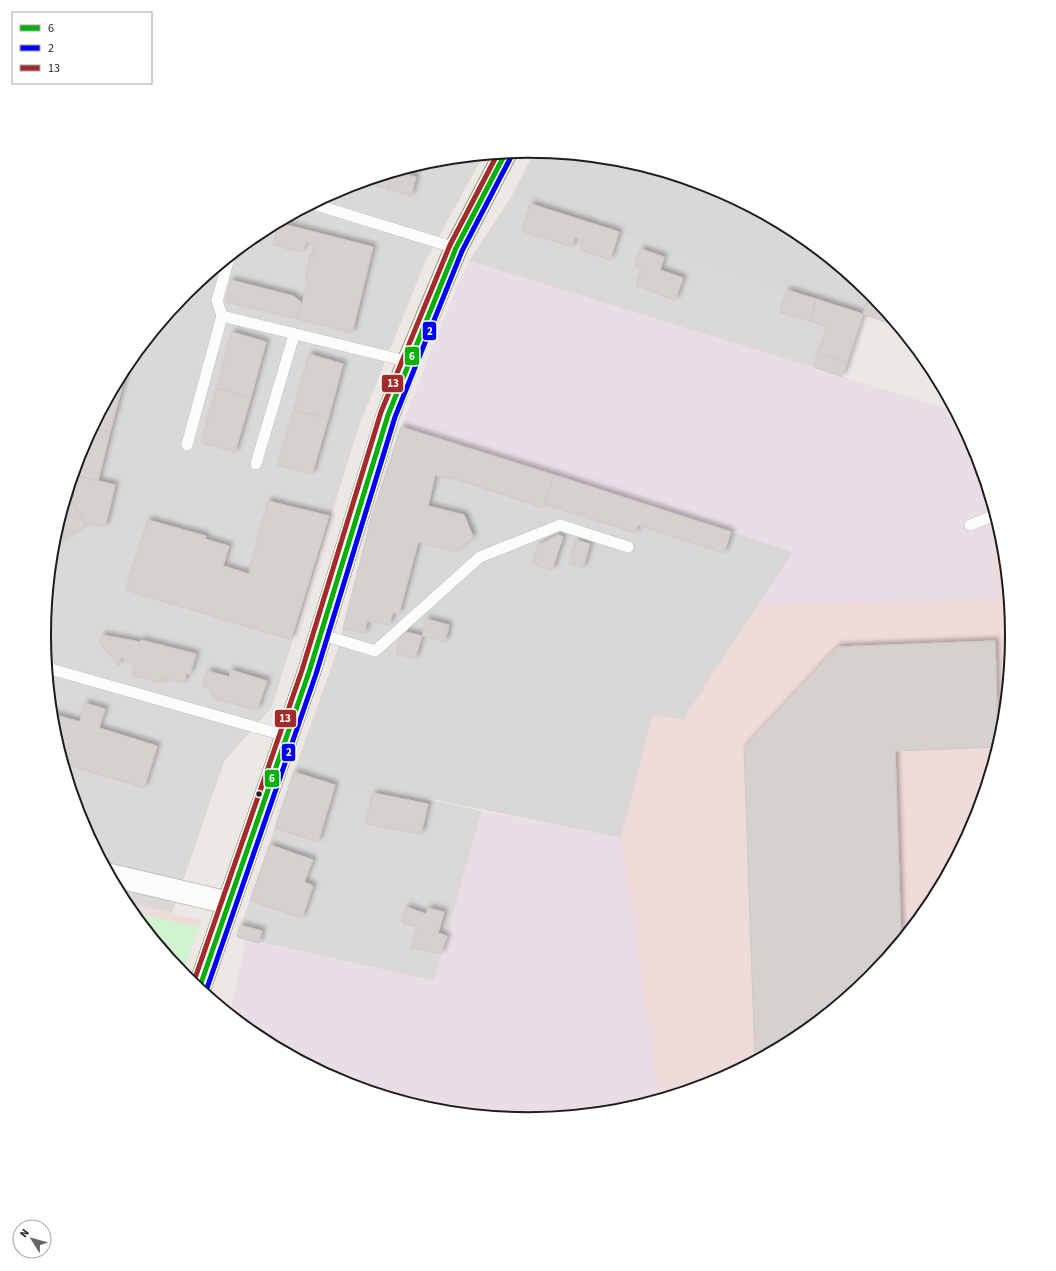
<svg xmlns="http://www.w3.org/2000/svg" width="1056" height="1271" font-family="'Source Sans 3',sans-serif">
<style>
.residential{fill:#dbd9d7}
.commercial{fill:#efdbd9}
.industrial{fill:#eadde5}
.religious{fill:#dad8d7}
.park{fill:#d1f3cf}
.building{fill:#d4d1ce;stroke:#cfcac6;filter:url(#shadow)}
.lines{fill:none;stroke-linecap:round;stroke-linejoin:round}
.lane-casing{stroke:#c4c3c1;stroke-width:12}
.street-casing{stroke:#c4c3c1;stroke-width:24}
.secondary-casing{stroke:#95957c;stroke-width:24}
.lane{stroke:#fcfcfb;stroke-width:11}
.street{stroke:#fcfcfb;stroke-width:22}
.secondary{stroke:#f3f2e9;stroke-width:22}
.bus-1-casing{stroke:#fff;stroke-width:8}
.bus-2-casing{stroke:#fff;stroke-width:8}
.bus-3-casing{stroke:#fff;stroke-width:8}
.bus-1{stroke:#0ab00a;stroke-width:5}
.bus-2{stroke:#00f;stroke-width:5}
.bus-3{stroke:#a52a2a;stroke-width:5}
.bus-dot{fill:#1d1d1d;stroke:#fff;stroke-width:1.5}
.rim{fill:none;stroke:#1d1d1d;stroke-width:2}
.line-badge{stroke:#fff;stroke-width:1.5}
.badge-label{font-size:11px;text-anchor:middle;font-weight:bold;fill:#fff}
</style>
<defs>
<filter id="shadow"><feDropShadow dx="3.5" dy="-3.5" stdDeviation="2" flood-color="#0004"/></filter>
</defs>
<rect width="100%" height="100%" fill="#ece9e5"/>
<path class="residential" d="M 483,156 L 425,262 L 358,429 L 272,707 L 224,762 L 172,913 L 124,902 L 81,821 L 53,730 L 44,635 L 53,541 L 81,450 L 126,366 L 186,293 L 259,233 L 343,188 L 434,161 Z
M 511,197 L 619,232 L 637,241 L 710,266 L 863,314 L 842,377 L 469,261 Z
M 294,772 L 358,792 L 367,786 L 482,811 L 434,981 L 237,937 Z"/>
<path class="commercial" d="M 1001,536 L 1012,636 L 1003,730 L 975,821 L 930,905 L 870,978 L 797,1038 L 713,1083 L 659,1099 L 621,838 L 653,713 L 683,720 L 758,604 L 997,599 L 993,552 Z
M 124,902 L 201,920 L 182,973 L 125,904 Z"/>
<path class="industrial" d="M 469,261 L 954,411 L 975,450 L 1001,536 L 993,552 L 997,599 L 758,604 L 793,553 L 401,427 L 458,283 Z
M 482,811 L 621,838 L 659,1099 L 622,1110 L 528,1119 L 433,1110 L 343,1083 L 259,1038 L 229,1013 L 234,997 L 246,939 L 434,981 Z"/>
<path class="religious" d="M 534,152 L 623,161 L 713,188 L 797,233 L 870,293 L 897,326 L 710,266 L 637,241 L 619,232 L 511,197 Z
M 401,427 L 793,552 L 683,720 L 653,714 L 621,838 L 367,786 L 358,793 L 294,772 L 337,651 L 369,528 L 368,527 Z"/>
<path class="park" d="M 132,912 L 199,927 L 182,973 Z"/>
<path class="building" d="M 397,172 L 416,177 L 411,196 L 388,189 L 392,173 Z
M 392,173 L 388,189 L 363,182 Z
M 531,204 L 619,232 L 610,260 L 580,250 L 583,240 L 575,237 L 572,247 L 522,231 Z
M 279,223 L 373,247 L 352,333 L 297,319 L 309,281 L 305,280 L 310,256 L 313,257 L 314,244 L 306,243 L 301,252 L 273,245 Z
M 641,249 L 664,257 L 660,270 L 683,278 L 675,300 L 636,286 L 642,268 L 635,266 Z
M 231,280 L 293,296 L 301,302 L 297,319 L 226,302 Z
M 787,290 L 816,299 L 810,321 L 780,312 Z
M 870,295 L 872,296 L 897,326 L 863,314 Z
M 816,299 L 863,314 L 847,363 L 818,353 L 828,327 L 810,321 Z
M 232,332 L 266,342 L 251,397 L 217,388 Z
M 818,353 L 847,363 L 842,377 L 814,367 Z
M 309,354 L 343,364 L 328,419 L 294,410 Z
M 128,364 L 123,383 L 117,382 L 126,366 Z
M 117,382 L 123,383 L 110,432 L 93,428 Z
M 217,388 L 251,397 L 235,452 L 201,443 Z
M 294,410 L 328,419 L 312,474 L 278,465 Z
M 401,427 L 554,475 L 543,508 L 449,477 L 448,479 L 435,475 L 428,506 L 464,515 L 473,537 L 455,552 L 418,542 L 399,614 L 393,613 L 389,625 L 367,621 L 365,633 L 343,629 L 369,528 L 368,528 Z
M 93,428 L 110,432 L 98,481 L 73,475 L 81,450 Z
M 554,475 L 731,532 L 724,553 L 638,525 L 635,533 L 544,504 Z
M 79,476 L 115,485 L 105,527 L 85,523 L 71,499 L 74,498 Z
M 68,494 L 86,525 L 53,545 L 53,541 Z
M 268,501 L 329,516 L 291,640 L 126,590 L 148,520 L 206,536 L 205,539 L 229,546 L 223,566 L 249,574 Z
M 558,535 L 563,537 L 552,570 L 533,564 L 539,545 Z
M 576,540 L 590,544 L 583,568 L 569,563 Z
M 426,619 L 449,625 L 445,642 L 422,636 Z
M 402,631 L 422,636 L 415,659 L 396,654 Z
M 102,635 L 140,642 L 141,640 L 196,654 L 190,674 L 186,673 L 184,683 L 164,678 L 163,683 L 133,676 L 135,667 L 121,657 L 119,666 L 100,644 Z
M 995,641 L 998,747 L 895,751 L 901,940 L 870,978 L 797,1038 L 755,1060 L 744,747 L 837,647 Z
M 231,670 L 267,681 L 257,710 L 216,699 L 212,697 L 210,689 L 203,686 L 208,671 L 229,677 Z
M 85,703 L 105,709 L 99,728 L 157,746 L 144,788 L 64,764 L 53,730 L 56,715 L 80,722 Z
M 52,714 L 56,715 L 53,726 Z
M 294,772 L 335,785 L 318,842 L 275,828 Z
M 373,793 L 428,804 L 421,834 L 366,824 Z
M 270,845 L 313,860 L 304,882 L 313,886 L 302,918 L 250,901 Z
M 406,907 L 426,914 L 428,908 L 444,912 L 438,933 L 447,936 L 441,954 L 411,948 L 417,927 L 402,923 Z
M 240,925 L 262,931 L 259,943 L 237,937 Z"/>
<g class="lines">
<g class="lane-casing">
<path id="lane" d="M 313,204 L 456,248
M 229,258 L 217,301 L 222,316 L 394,358 L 408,363
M 187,445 L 222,316
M 256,464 L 294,335
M 970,525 L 995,515
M 320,634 L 375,651 L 480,557 L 560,525 L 628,547
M 47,668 L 287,736"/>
</g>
<g class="street-casing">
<path id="street" d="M 110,875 L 229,903"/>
</g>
<g class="secondary-casing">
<path id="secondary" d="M 199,989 L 309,672 L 388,415 L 408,363 L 456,248 L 505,154"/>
</g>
<use href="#lane" class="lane"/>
<use href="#street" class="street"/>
<use href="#secondary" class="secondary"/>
<g class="bus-1-casing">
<path id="bus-1" d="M 199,989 L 309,672 L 388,415 L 456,248 L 505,154"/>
</g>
<g class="bus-2-casing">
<path id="bus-2" d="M 206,991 L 316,674 L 395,417 L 462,251 L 511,157"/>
</g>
<g class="bus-3-casing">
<path id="bus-3" d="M 193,984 L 302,670 L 381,412 L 450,245 L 497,155"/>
</g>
<use href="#bus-1" class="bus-1"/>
<use href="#bus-2" class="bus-2"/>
<use href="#bus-3" class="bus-3"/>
</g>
<circle class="bus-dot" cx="259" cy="794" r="3.5"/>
<path d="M0 0H1056V1271H0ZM51 635a477 477 0 1 1 954 0a477 477 0 1 1-954 0Z" fill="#fff" fill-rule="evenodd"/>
<path class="rim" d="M51 635a477 477 0 1 1 954 0a477 477 0 1 1-954 0Z"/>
<g class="line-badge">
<rect x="422" y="321" width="15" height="20" rx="4" fill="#00f"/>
<rect x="404" y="346" width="16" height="20" rx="4" fill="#0ab00a"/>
<rect x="381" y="374" width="23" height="19" rx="4" fill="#a52a2a"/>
<rect x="274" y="709" width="23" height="19" rx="4" fill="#a52a2a"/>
<rect x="281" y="743" width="15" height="19" rx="4" fill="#00f"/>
<rect x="264" y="769" width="16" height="19" rx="4" fill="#0ab00a"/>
</g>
<g class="badge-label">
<text x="430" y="335">2</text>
<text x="412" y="360">6</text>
<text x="393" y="387">13</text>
<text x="285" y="722">13</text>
<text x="289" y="756">2</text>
<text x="272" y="782">6</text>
</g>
<rect x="12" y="12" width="140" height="72" fill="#ffffff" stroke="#a5a5a5"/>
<rect x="20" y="25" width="20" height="6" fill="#0ab00a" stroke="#a5a5a5"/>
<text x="48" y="32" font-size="12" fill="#1d1d1d">6</text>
<rect x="20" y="45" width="20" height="6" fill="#0000ff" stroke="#a5a5a5"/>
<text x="48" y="52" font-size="12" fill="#1d1d1d">2</text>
<rect x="20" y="65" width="20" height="6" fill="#a52a2a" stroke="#a5a5a5"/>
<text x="48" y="72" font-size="12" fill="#1d1d1d">13</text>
<g transform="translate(32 1239) rotate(307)"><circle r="19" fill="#ffffff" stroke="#a5a5a5"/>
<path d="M0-3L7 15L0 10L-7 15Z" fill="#656463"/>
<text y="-6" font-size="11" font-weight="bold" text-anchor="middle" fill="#1d1d1d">N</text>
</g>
</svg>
